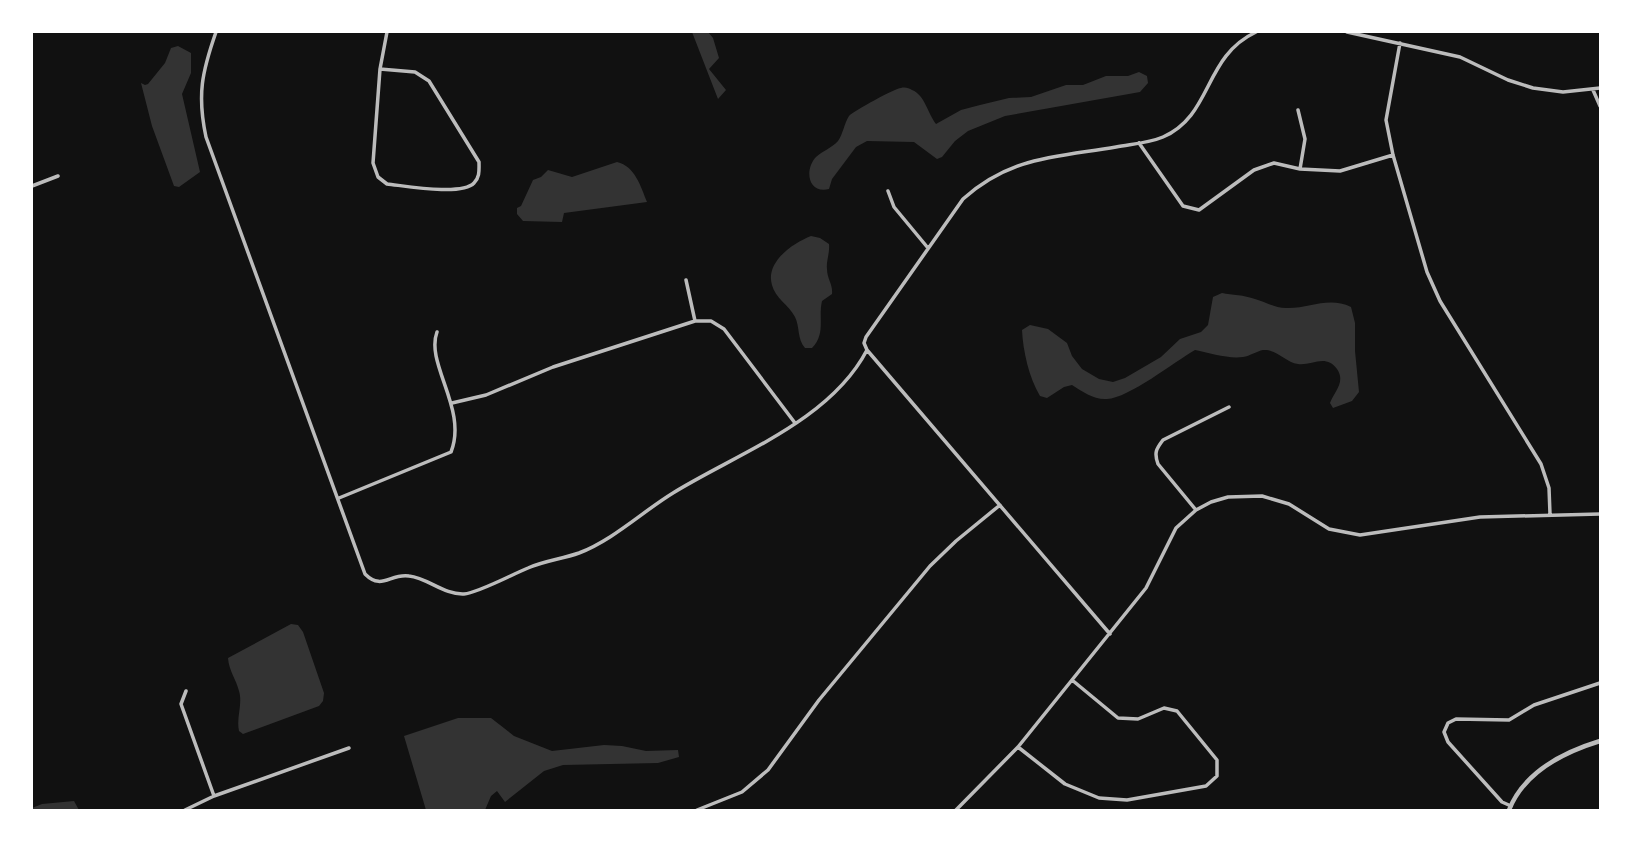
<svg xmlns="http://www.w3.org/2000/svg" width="1632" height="842" font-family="Signika,sans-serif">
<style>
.water{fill:#333}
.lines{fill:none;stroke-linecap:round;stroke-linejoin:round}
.minor{stroke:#bcbcbc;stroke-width:3.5}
.tertiary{stroke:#bcbcbc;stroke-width:4.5}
</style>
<rect width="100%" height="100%" fill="#111"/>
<path class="water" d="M 692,32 L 708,32 L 713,38 L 719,58 L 709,69 L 726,90 L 718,99 Z
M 178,46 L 191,53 L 191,73 L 182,94 L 200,172 L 179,187 L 174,186 L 152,126 L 141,83 L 145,85 L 148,84 L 165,63 L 171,48 Z
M 1139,72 L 1147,76 L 1148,83 L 1140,92 L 1005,116 L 968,131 L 955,141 L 942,157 L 937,159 L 914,142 L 867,141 L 856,147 L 832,179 L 829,189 C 808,194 804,170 816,157 C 822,151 832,148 838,141 C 843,134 844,124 849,116 C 854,111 895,88 901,88 C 905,87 909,88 912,90 C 925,95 928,114 936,124 L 961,110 L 980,105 L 1009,98 L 1031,97 L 1066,85 L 1083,85 L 1106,76 L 1128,76 Z
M 617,162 C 635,166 641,187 647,202 L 564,213 L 562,222 L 523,221 L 517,214 L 517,208 L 521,206 L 533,180 L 541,177 L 548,170 L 572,177 Z
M 811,236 L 820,238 L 829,244 C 830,253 826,261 827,269 C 827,279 833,284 832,294 L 822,301 C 818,318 826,334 812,348 L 805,348 C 797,339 800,327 795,317 C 789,305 775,298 772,285 C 765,262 793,243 811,236 Z
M 1222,293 C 1232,295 1244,295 1255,299 C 1266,302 1274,308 1286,308 C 1309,309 1328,296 1351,307 L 1355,323 L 1355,351 L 1359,392 L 1352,401 L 1333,408 L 1330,403 C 1334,392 1346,382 1337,369 C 1326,353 1311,366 1298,364 C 1285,362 1277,349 1263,350 C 1257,351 1250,356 1243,357 C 1228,359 1210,353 1195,350 C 1174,362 1129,398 1107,399 C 1094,400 1083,392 1072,385 L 1064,387 L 1047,398 L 1040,396 C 1029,378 1023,351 1022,330 L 1030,325 L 1048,329 L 1067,343 L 1072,356 L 1082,369 L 1099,379 L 1113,382 L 1125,378 L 1161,357 L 1180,339 L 1201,332 L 1208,325 L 1213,297 Z
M 291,624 L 298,625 L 303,632 L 324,693 L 323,701 L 319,706 L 243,734 L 239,731 C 236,717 243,704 239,691 C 236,679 229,671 228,658 Z
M 458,718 L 491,718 L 514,736 L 552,751 L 604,745 L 622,746 L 646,751 L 678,750 L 679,757 L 658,763 L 563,765 L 544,771 L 505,802 L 497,791 L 491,796 L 485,810 L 426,810 L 404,736 Z
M 74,801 L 79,810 L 32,810 L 32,808 L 42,804 Z"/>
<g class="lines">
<path class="minor" d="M 216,32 C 202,72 197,95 206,137 L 365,574 C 382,591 390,573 409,576 C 428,578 444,595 464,594 C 478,593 513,574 528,568 C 544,561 562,559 579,553 C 613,540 642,512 673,493 C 738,453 830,421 867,350 L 864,343 L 866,337 L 963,199 C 1011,156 1057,157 1116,147 C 1132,144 1149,143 1163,137 C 1213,115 1203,57 1256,32
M 1347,32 L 1460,57 L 1508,80 L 1533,88 L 1563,92 L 1600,88
M 1400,43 L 1386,120 L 1393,155 L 1427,272 L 1440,301 L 1541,464 L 1549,488 L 1550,514
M 380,69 L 415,72 L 429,81 L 479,162 C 479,170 480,177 474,183 C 462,196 406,186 387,184 L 378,177 L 373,163 L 380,69 L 387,32
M 1593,90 L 1600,106
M 1298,110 L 1305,139 L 1300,169
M 1139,143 L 1183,206 L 1199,210 L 1254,170 L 1274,163 L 1300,169 L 1340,171 L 1393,155
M 32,186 L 58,176
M 888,191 L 894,207 L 928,248
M 686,280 L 695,321
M 867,350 L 1110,634
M 452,403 L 486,395 L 553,367 L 695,321 L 711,321 L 724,329 L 795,423
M 339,498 L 451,452 C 468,409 425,364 437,332
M 1196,510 L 1158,464 C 1154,453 1156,449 1163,440 L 1229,407
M 186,691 L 181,704 L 214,796
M 1018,747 L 1065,784 L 1099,798 L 1127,800 L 1206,786 L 1217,776 L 1217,760 L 1177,711 L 1164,708 L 1138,719 L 1118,718 L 1072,680
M 1511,806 L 1502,802 L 1448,742 L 1444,732 L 1448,723 L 1456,719 L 1509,720 L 1534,705 L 1600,683
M 185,810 L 214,796 L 349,748
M 697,810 L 742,792 L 768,770 L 819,700 L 930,566 L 956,541 L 1000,505
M 956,810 L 1018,747 L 1146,588 L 1176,528 L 1196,510 L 1211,502 L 1228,497 L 1262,496 L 1289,504 L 1329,529 L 1360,535 L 1480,517 L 1600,514"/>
<path class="tertiary" d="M 1509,810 C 1524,772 1564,752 1600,741"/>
</g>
<rect width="1632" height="842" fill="none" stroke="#ffffff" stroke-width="66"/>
</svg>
